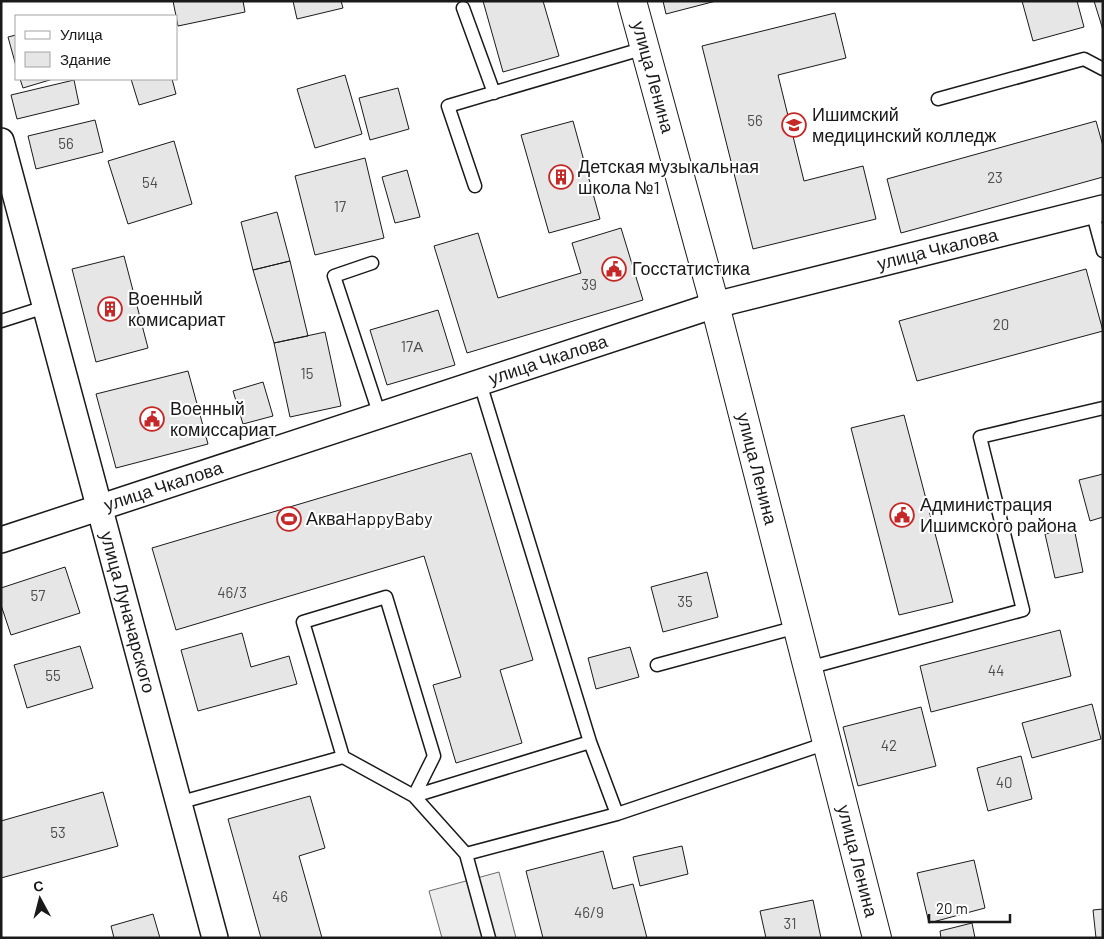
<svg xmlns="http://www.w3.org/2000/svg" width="1104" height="939" font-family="Barlow,sans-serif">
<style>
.parking{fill:#ededed;stroke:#6a6a6a}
.building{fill:#e6e6e6;stroke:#1a1a1a}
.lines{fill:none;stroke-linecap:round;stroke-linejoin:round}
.service-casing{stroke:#1a1a1a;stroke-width:15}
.minor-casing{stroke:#1a1a1a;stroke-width:28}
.tertiary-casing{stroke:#1a1a1a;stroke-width:30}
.service{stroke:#fff;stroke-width:12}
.minor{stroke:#fff;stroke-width:25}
.tertiary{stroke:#fff;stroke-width:28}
.labels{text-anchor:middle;stroke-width:4;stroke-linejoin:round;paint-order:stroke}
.number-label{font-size:15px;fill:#4d4d4d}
.street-label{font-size:18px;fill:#1a1a1a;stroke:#fff}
.poi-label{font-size:18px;fill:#1a1a1a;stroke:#fff;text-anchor:start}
</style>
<rect width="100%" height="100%" fill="#fff"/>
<path class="parking" d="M 499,872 L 516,938 L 442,938 L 429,891 Z"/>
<path class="building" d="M 173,1 L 243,1 L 245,12 L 178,26 Z
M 293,1 L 341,1 L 343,8 L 297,19 Z
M 483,1 L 543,1 L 559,56 L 503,72 Z
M 663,1 L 716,1 L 666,14 Z
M 1022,1 L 1077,1 L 1084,27 L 1033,41 Z
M 1094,1 L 1103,1 L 1103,30 Z
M 835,13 L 846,58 L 778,75 L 804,181 L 863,166 L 876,219 L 753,249 L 702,46 Z
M 16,35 L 16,66 L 8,37 Z
M 345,75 L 362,134 L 315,148 L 297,89 Z
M 20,79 L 53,79 L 23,88 Z
M 131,79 L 172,79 L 176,94 L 139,105 Z
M 74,80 L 79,104 L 17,119 L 11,95 Z
M 398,88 L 409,129 L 370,140 L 359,98 Z
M 95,120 L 103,152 L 36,169 L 28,136 Z
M 573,121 L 600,219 L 549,233 L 521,135 Z
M 1096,121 L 1103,146 L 1103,177 L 901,233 L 887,179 Z
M 174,141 L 192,204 L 128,224 L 108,161 Z
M 365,158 L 384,238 L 315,255 L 295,176 Z
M 407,170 L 420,217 L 395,223 L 382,177 Z
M 277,212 L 290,261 L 253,270 L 241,222 Z
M 621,228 L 643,300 L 467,353 L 434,246 L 478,233 L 498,298 L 581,273 L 572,243 Z
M 124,256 L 148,348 L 96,362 L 72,269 Z
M 290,261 L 308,336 L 274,343 L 253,270 Z
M 1086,269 L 1103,331 L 917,381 L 899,321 Z
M 438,310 L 455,365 L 387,385 L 370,330 Z
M 325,332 L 341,406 L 290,417 L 274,343 Z
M 188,371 L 208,444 L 116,468 L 96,394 Z
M 263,382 L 273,416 L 243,424 L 233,391 Z
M 904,415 L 953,602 L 899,615 L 851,428 Z
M 471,453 L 533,660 L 500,670 L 522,743 L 456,763 L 433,685 L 461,677 L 424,556 L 176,630 L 152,548 Z
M 1103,474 L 1103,517 L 1090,521 L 1079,480 Z
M 1074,528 L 1083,572 L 1055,578 L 1045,534 Z
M 65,567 L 80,613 L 11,635 L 1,605 L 1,588 Z
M 707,572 L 718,617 L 663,632 L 651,587 Z
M 1060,630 L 1071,676 L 931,712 L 920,666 Z
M 242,633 L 251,667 L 289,656 L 297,684 L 198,711 L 181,650 Z
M 80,646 L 93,688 L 27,708 L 14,665 Z
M 630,647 L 639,677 L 596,689 L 588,658 Z
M 1092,704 L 1101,739 L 1032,758 L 1022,723 Z
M 921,707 L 936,766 L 858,786 L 843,727 Z
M 1021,756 L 1032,799 L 988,811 L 977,768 Z
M 103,792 L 118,846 L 1,878 L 1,821 Z
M 310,796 L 325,848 L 299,856 L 322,938 L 261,938 L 228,819 Z
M 682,846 L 688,874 L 640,886 L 633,857 Z
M 603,851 L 613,889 L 633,884 L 647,938 L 543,938 L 526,871 Z
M 974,860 L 985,908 L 929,923 L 917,873 Z
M 813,900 L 821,938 L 766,938 L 760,911 Z
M 1103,909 L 1103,938 L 1096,938 L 1093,910 Z
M 153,914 L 160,938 L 114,938 L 111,926 Z
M 972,923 L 975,938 L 941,938 L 940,931 Z"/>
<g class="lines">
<g class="service-casing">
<path id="service" d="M 463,8 L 494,93
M 938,99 L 1084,59 L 1103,69
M 475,186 L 448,106 L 645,48
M 1092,211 L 1103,251
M 372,263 L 334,276 L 380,416
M 1,321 L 45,307
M 657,665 L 797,627
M 808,668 L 1023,610 L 980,437 L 1103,408
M 590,742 L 617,814
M 343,757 L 303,622 L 386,597 L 434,756 L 414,796 L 466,854
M 178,803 L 343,757 L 414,796 L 590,742 L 480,383
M 489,938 L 466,854 L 617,814 L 827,743"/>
</g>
<g class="minor-casing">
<g id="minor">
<path id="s1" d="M 1,141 L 215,938"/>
<path id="s2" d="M 1,540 L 715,305 L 1103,208"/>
</g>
</g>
<g class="tertiary-casing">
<g id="tertiary">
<path id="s3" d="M 632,1 L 715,305 L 877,938"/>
</g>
</g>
<use href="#service" class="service"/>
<use href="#minor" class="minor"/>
<use href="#tertiary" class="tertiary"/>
</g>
<defs>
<g id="university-ring" transform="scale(1.25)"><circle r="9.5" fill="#fff" stroke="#c62828" stroke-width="1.5"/><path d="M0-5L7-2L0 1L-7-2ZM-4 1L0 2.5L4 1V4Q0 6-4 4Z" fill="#c62828"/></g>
<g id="building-ring" transform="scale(1.25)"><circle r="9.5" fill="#fff" stroke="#c62828" stroke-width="1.5"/><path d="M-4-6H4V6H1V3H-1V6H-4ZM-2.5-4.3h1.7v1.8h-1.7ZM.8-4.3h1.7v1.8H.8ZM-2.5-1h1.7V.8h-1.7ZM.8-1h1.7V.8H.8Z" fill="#c62828"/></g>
<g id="civic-ring" transform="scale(1.25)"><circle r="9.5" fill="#fff" stroke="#c62828" stroke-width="1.5"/><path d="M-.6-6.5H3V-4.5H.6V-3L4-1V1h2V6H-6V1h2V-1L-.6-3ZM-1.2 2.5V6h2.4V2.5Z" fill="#c62828"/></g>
<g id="stadium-ring" transform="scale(1.25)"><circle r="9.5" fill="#fff" stroke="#c62828" stroke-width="1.5"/><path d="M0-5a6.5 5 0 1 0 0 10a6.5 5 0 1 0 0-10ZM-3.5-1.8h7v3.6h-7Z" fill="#c62828"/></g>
</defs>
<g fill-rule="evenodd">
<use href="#university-ring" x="794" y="125"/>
<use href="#building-ring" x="561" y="177"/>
<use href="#civic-ring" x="614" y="269"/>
<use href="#building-ring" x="110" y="309"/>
<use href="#civic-ring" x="152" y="419"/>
<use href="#civic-ring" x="902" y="515"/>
<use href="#stadium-ring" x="289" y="519"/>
</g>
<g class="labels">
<g class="number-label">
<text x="755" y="126">56</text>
<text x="66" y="149">56</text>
<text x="995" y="183">23</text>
<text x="150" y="188">54</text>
<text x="340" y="212">17</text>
<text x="589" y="290">39</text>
<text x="1001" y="330">20</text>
<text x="412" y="352">17А</text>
<text x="307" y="379">15</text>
<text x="232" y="598">46/3</text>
<text x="38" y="601">57</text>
<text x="685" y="607">35</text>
<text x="996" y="676">44</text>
<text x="53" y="681">55</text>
<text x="889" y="751">42</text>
<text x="1004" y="788">40</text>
<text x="58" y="838">53</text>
<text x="280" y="902">46</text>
<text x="589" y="918">46/9</text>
<text x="790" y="929">31</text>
</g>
<g class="street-label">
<text dy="6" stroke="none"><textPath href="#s3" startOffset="79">улица Ленина</textPath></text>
<text dy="6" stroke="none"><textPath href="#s2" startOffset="981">улица Чкалова</textPath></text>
<text dy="6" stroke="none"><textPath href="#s2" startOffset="576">улица Чкалова</textPath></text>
<text dy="6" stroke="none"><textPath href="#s3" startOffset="484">улица Ленина</textPath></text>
<text dy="6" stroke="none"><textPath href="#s2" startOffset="171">улица Чкалова</textPath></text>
<text dy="6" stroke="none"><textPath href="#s1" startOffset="488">улица Луначарского</textPath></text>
<text dy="6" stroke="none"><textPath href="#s3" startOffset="889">улица Ленина</textPath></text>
</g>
<g class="poi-label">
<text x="812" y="121">Ишимский<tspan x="812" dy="21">медицинский колледж</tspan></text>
<text x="578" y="173">Детская музыкальная<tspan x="578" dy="21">школа №1</tspan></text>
<text x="632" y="275">Госстатистика</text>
<text x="128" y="305">Военный<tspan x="128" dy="21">комисариат</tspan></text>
<text x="170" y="415">Военный<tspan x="170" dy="21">комиссариат</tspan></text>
<text x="920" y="511">Администрация<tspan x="920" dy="21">Ишимского района</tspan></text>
<text x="306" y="525">АкваHappyBaby</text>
</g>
</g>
<rect width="1104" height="939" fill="none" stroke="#1a1a1a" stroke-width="5"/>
<rect x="15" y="15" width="162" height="65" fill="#ffffff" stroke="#a3a3a3"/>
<rect x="25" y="31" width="25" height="8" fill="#ffffff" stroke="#a3a3a3"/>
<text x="60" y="40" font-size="15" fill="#1a1a1a">Улица</text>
<rect x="25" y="52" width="25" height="15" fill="#e6e6e6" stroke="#a3a3a3"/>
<text x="60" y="65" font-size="15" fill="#1a1a1a">Здание</text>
<g transform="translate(40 899) rotate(353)" stroke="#ffffff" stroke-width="4" paint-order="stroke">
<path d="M0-4L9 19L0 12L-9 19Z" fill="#1a1a1a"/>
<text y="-8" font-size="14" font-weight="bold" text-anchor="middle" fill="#1a1a1a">С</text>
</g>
<path d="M929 914v8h81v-8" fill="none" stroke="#1a1a1a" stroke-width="2.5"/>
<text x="936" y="914" font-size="15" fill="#1a1a1a" stroke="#ffffff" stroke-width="4" paint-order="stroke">20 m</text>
</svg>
